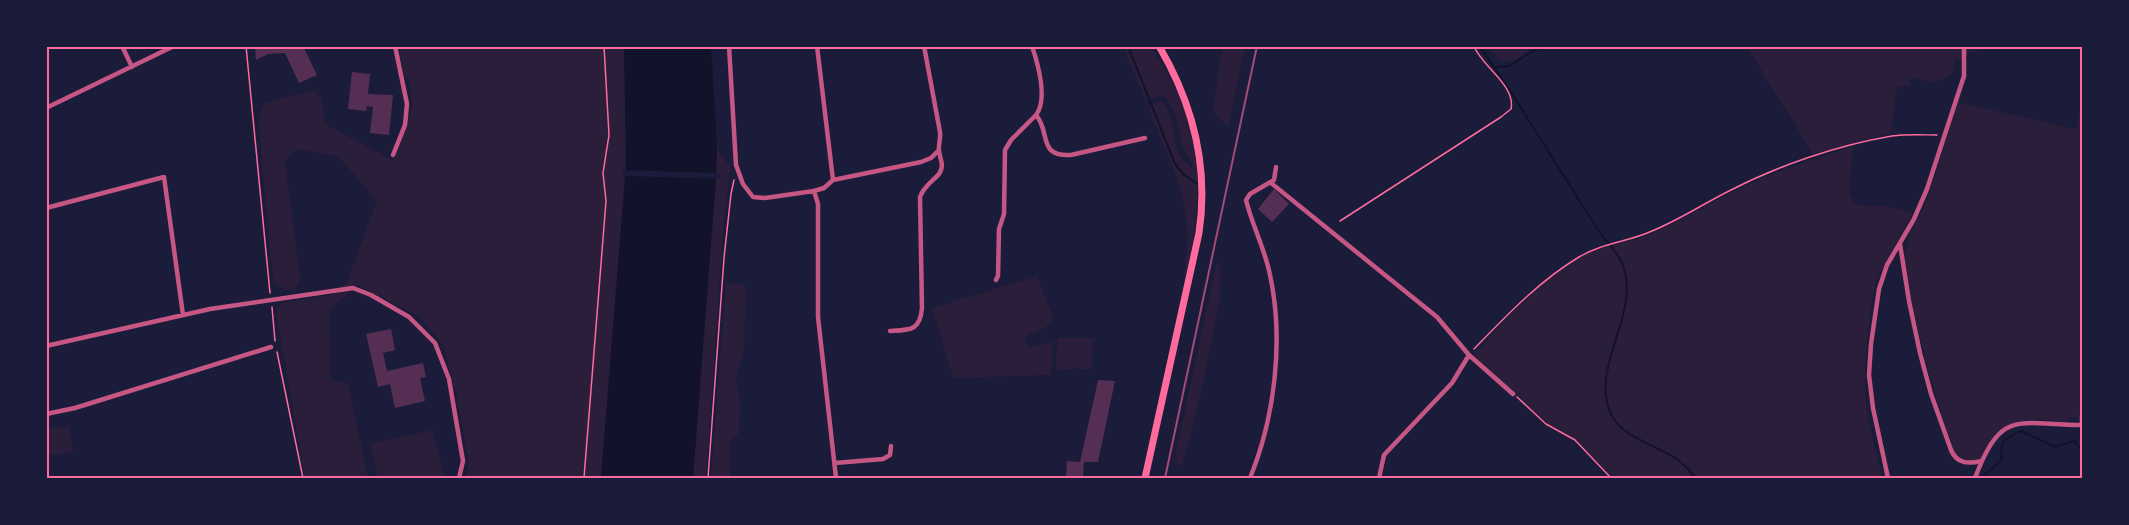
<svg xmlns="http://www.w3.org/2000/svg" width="2129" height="525" font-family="'Fira Sans',sans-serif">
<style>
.green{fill:#2a1e3b}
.water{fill:#12122b}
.pier{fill:#1b1b3a}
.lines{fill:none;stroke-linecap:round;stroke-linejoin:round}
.stream{stroke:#12122b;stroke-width:2}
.building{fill:#542f53}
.path{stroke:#ff6b9d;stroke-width:1.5}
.minor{stroke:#c65784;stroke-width:4.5}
.secondary{stroke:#ff6b9d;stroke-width:7}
.rail{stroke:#a44b75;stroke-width:2}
.neatline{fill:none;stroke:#ff6b9d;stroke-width:2}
</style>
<rect width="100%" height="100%" fill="#1b1b3a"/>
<path class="green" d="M 399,47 L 624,47 L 626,165 L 601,478 L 464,478 L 469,466 L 457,397 L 443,345 L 420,317 L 358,285 L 329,310 L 330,379 L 348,383 L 368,478 L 305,478 L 276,314 L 281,303 L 332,295 L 347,282 L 377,201 L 338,156 L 297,149 L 285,160 L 300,279 L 295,289 L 285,290 L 273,282 L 258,118 L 265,103 L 313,90 L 322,99 L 325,124 L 394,161 L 412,106 L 410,83 L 403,73 Z
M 1123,47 L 1150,47 C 1158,56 1164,67 1170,78 C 1204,139 1204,210 1185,277 L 1184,274 C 1196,203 1173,171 1149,109 L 1149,105 L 1160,101 L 1165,104 L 1171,117 L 1176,146 L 1180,157 L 1192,168 L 1191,161 C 1175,145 1184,113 1163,96 L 1155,97 L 1146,101 Z
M 1222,47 L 1245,47 L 1228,127 L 1213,112 Z
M 1489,47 L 1534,47 L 1512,62 L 1499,60 Z
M 1747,47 L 1990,47 L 1970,52 L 1961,60 L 1955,58 L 1952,74 C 1936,85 1929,82 1912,77 L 1909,80 L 1910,85 L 1897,87 L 1891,133 L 1813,154 Z
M 1957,102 L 2076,129 L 2082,103 L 2082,418 L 2069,417 L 2068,422 C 2021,417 2005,416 1980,460 L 1962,461 L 1953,452 L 1935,394 L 1913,310 L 1904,257 L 1910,232 L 1925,204 L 1938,167 Z
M 1853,146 L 1849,192 L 1853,201 L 1858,205 L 1887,206 L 1913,213 L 1877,279 L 1872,297 L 1865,361 L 1865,391 L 1868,419 L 1882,478 L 1602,478 L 1609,475 L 1576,439 L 1548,424 L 1473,356 C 1504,319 1545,276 1588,253 C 1608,243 1633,243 1653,233 C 1679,221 1704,206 1730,193 C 1769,173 1812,160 1853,146 Z
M 717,148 L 730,167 L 723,233 L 706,478 L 693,478 L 716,178 Z
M 1217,261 L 1221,268 L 1220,298 L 1207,365 L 1189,442 L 1183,459 L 1183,467 L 1174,461 Z
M 1037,276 L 1054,319 L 1046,327 L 1026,336 L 1025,342 L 1031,348 L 1053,341 L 1051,375 L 953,378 L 932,308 Z
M 726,283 L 746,285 L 744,350 L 736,378 L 740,402 L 739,433 L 730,441 L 730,478 L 711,478 Z
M 1057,338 L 1093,338 L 1092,369 L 1077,369 L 1077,367 L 1073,367 L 1073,369 L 1056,369 Z
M 69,426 L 73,452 L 47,456 L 47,429 Z
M 432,430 L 444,474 L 441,478 L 378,478 L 370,444 Z"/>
<path class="water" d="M 624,47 L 711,47 L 717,148 L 716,178 L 693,478 L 601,478 L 626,165 Z"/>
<path class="pier" d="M 623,170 L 720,173 L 719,179 L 623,176 Z"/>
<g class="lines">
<path class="stream" d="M 1128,46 L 1175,164 L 1184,175 L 1199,185
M 1480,46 L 1512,94 L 1600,233 C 1608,243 1617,252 1622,263 C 1643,315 1587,367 1612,416 C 1624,438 1656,445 1677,459 C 1684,464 1690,471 1696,478
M 1496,67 L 1509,66 L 1541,46
M 1983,478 L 1983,476 L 2002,460 C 1999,441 2004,439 2021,431 L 2055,447 L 2075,441 L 2082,452"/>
</g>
<path class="building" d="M 255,46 L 303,46 L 317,75 L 299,83 L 285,53 L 268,54 L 256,60 Z
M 352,72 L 370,74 L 368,94 L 393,95 L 389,135 L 370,133 L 373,107 L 367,106 L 366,111 L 348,109 Z
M 1274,189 L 1289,204 L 1272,222 L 1258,209 Z
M 391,329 L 395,350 L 383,353 L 387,371 L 423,363 L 426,377 L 420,378 L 425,401 L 395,408 L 390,384 L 378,387 L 366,334 Z
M 1098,380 L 1115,381 L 1098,462 L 1084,462 L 1083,478 L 1066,478 L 1067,461 L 1080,462 Z"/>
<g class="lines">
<path class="path" d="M 246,46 L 270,293
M 1340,221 L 1501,117 L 1511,109 C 1516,85 1481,66 1474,46
M 272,307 L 275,341
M 1474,349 C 1506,316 1539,281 1579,257 C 1602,243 1628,242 1652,231 C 1679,220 1703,204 1729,191 C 1777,166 1838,145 1892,136 C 1907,134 1922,135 1937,135
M 277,352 L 303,478
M 1517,397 L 1546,424 L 1575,440 L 1611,478
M 584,478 L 606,201 L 603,173 L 609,135 L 604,46
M 708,478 L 724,258 L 731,194 L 734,180"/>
<path class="minor" d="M 122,46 L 132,67
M 729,46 L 736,165 L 743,184 L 753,197 L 765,198 L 814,191 L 824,188 L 833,180 L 921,162 L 931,158 L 939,150
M 817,46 L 833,180
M 1032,46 C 1038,64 1048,99 1036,115 C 1051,132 1037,157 1071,155 L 1145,138
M 46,108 L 174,46
M 393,155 L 405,125 L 407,104 L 395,46
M 1271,183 L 1437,317 L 1469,355 L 1513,394
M 814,191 L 818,204 L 818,317 L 836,478
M 46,208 L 164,177 L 183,315
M 1900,244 L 1909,301 L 1920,353 L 1931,394 L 1951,450 C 1957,464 1968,464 1982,461
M 996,280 L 998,276 L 999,229 L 1004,214 L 1005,150 L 1011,140 L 1036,115
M 890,331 C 910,330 920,331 922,308 L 920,197 C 924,186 932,182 939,174 C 945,165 940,160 939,151 C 938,145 941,138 940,132 L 924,46
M 46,346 L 210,309 L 353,288 L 371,295 L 409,317 L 435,343 L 449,379 L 463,461 L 459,478
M 46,414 L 75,408 L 271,347
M 835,463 L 883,459 L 890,455 L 891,446
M 1250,478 C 1275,417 1284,339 1270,275 C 1265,249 1252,225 1246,200 L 1250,194 L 1274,180 L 1276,167
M 1379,478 L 1384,455 L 1452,383 L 1469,355
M 1888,478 L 1873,408 L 1869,375 L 1871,344 L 1879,289 L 1887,265 L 1914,219 L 1927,189 L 1964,76 L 1964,46
M 1975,478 C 2002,407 2018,425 2082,425 L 2082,416"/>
<path class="secondary" d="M 1145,478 L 1199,233 C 1209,166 1193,104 1159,46"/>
<path class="rail" d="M 1165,478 L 1257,46"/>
</g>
<rect width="2129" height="525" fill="none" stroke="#1b1b3a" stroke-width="96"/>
<rect x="48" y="48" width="2033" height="429" class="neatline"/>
</svg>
